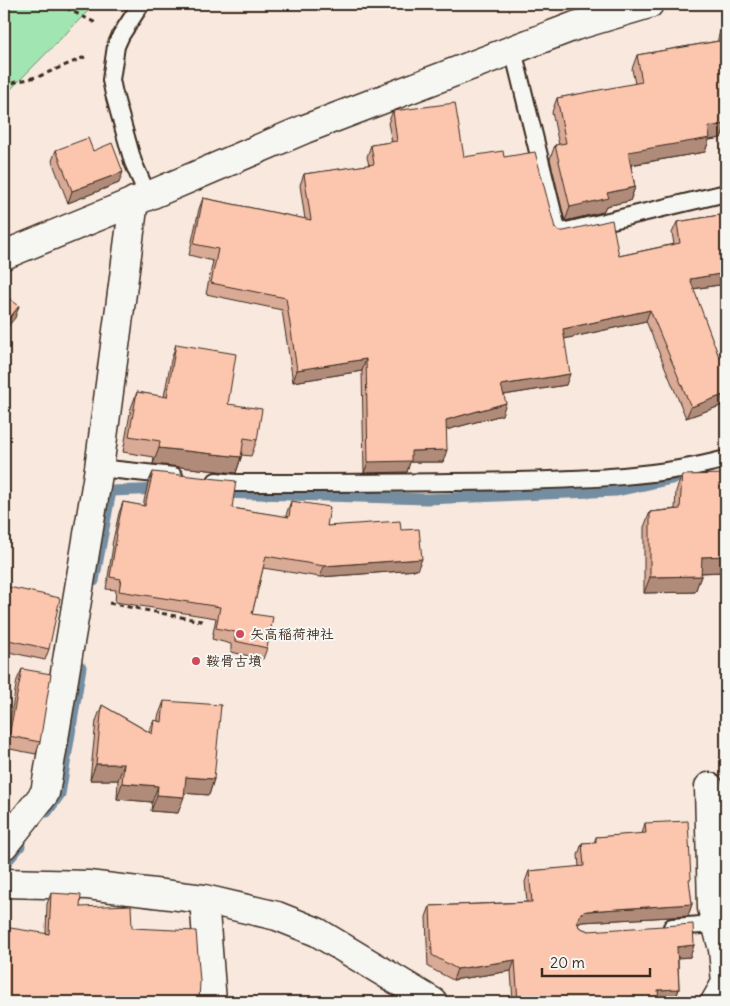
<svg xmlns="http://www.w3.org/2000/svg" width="730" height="1006" font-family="Delius,'Klee One',sans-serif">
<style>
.green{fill:#a1e6b2;stroke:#6e8868}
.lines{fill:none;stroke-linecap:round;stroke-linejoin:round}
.stream{stroke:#758da1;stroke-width:11}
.lane-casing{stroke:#3b2a1e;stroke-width:20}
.street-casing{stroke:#3b2a1e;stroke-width:31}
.path{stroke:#3b2a1e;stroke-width:3;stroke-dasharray:5 4;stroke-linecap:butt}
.lane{stroke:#f6f6f2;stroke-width:16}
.street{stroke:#f6f6f2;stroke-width:28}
.wall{fill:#d9aa96;stroke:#3b2a1e}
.shaded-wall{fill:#b08b7a;stroke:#3b2a1e}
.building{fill:#fcc6ae;stroke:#3b2a1e}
.poi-dot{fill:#d1495b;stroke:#f6f6f2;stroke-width:2}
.labels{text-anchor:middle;stroke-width:4;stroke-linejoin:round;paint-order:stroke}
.poi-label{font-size:14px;font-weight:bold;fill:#3b2a1e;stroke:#f6f6f2;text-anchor:start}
</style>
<rect width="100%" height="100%" fill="#f8e8de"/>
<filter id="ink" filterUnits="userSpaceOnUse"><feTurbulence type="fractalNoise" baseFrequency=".02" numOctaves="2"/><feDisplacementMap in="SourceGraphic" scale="10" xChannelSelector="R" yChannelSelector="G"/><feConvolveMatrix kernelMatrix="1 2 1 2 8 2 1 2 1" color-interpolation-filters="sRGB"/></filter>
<g filter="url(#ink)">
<path class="green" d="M 4,4 L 95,4 L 4,96 Z"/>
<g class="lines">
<path class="stream" d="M 219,493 L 427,499 L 617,491 L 695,474
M 94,581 L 111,491 L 163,489
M 47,812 L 60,794 L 81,667
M 4,865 L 20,846"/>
<g class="lane-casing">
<path id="lane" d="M 141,4 L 121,35 L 116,46 L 111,80 L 114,94 L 133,162 L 148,196
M 513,50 L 558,233 L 726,193
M 99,468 L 174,476
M 216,481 L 236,483 C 329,483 423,483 516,481 C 585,479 660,477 726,459
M 672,927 L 717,924"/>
</g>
<g class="street-casing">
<path id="street" d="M 4,255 L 148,196 L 305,129 L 575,26 L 649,4
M 709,787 L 712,908 L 723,949 L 726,983 L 715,1002
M 4,845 L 45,793 L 99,468 L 134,201
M 4,883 L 88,885 L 204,899 L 277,916 L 317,932 L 433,1002
M 204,899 L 212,1002"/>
</g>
<path class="path" d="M 58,4 L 98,24
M 4,85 L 40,76 L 87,56
M 109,603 L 206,622"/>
<use href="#lane" class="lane"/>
<use href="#street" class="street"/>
</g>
<path class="wall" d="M 726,23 L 726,110 L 724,111 L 726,124 L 721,138 L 709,140 L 705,152 L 631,165 L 635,187 L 630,201 L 606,206 L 603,212 L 565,221 L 550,159 L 555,145 L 559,145 L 552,112 L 557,98 L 635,84 L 632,69 L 637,55 L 718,41 L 718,38 L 723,24 Z
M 393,111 L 464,157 L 504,157 L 555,228 L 559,231 L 619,256 L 674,244 L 672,233 L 677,222 L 726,214 L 726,284 L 693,289 L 719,357 L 726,356 L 726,404 L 686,418 L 646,321 L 564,339 L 566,385 L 504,395 L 502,415 L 446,430 L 443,462 L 410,462 L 407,472 L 364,473 L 362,371 L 293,382 L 282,310 L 206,294 L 213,261 L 189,255 L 199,209 L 203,198 L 305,219 L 300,185 L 304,174 L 369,165 L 367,157 L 371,145 L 392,142 L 388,123 Z
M 56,150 L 119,183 L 68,203 L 52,161 Z
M 176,344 L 228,404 L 257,440 L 251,456 L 242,455 L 236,473 L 153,464 L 154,457 L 123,452 L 131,408 L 137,392 L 164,397 L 171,360 Z
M 153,472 L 232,508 L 286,517 L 287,512 L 291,501 L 327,526 L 401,530 L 417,570 L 320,577 L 263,568 L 252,614 L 267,648 L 263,659 L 231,652 L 231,644 L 212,639 L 216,618 L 115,602 L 116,590 L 106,589 L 113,546 L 112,545 L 119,513 L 123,502 L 143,506 L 148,483 Z
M 682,475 L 724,572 L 701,573 L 701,576 L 695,592 L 644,593 L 644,527 L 650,512 L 675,509 L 676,491 Z
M 4,586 L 49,649 L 45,660 L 4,651 Z
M 22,669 L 40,742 L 36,754 L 5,748 L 17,680 Z
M 164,701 L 214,779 L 209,795 L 184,793 L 178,813 L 151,811 L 152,802 L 117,799 L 118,780 L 90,780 L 96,721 L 102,705 L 149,732 L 154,720 L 158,721 L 158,717 Z
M 645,823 L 689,884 L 692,904 L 688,916 L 582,922 L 578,924 L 579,927 L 588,931 L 694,945 L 690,957 L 678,958 L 679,989 L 675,1000 L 659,1001 L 659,1002 L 513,1002 L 511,971 L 453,980 L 428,967 L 426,917 L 430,906 L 527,902 L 525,882 L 529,871 L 579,867 L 578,855 L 582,843 L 594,843 L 596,837 L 642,834 Z
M 51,893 L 80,907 L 132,928 L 199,1002 L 46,933 L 47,904 Z"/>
<path class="shaded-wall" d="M 726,97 L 726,110 L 716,112 L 721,98 Z
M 726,124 L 721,138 L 709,140 L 705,152 L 623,166 L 628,152 L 708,127 Z
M 123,172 L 119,183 L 68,203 L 72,191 Z
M 635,187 L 630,201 L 606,206 L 603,212 L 565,221 L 570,207 L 607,193 Z
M 726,273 L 726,284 L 685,290 L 690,279 Z
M 19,306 L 15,318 L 4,331 L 4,325 Z
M 650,310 L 646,321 L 559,340 L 563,329 Z
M 366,359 L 362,371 L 293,382 L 297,370 Z
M 570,374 L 566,385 L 497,396 L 501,385 Z
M 726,394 L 726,404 L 686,418 L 691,407 Z
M 506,403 L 502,415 L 442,431 L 446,420 Z
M 159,448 L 241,457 L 236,473 L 153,464 Z
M 447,450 L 443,462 L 410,462 L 407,472 L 364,473 L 368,462 L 411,451 Z
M 726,556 L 726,567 L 724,572 L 696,573 L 702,557 Z
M 422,559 L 417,570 L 320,577 L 324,566 Z
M 701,576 L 695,592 L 644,593 L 650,577 Z
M 96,764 L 124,764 L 118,780 L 90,780 Z
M 186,777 L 214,779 L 209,795 L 180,793 Z
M 122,783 L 158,786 L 152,802 L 117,799 Z
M 157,795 L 184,797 L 178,813 L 151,811 Z
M 692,904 L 688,916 L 582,922 L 577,924 L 577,921 L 581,913 L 587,911 Z
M 694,945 L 690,957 L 673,958 L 677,947 Z
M 515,960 L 511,971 L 453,980 L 457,969 Z
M 679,989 L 675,1000 L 654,1001 L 658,990 Z"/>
<path class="building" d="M 726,23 L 726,97 L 721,98 L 726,124 L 708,127 L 710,138 L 628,152 L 635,187 L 607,193 L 609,198 L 570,207 L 555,145 L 566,143 L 557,98 L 642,82 L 637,55 L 725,40 L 723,24 Z
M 455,103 L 464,157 L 503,151 L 504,157 L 535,152 L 555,228 L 559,231 L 564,231 L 612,220 L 619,256 L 680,243 L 677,222 L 726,214 L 726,273 L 690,279 L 719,357 L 726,356 L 726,394 L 691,407 L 650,310 L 563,329 L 570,374 L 501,385 L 506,403 L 446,420 L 447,450 L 411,451 L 411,461 L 368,462 L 366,359 L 297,370 L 286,298 L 211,283 L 218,249 L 194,244 L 203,198 L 311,220 L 304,174 L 374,164 L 371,145 L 397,141 L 393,111 Z
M 88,138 L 93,151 L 112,143 L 123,172 L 72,191 L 56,150 Z
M 4,294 L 19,306 L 4,325 Z
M 176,344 L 236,354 L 228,404 L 262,409 L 257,440 L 244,438 L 241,457 L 159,448 L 160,441 L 129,436 L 137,392 L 167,397 Z
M 153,472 L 236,481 L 232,508 L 289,517 L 291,501 L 330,507 L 327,526 L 400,521 L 401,530 L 419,529 L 422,559 L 324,566 L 266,556 L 252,614 L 273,617 L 267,648 L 235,641 L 235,632 L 216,628 L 220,607 L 119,591 L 121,579 L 110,577 L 117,534 L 116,534 L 123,502 L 145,506 Z
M 726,474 L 726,556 L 702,557 L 701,576 L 650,577 L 650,512 L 680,509 L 682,475 Z
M 4,586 L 60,598 L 49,649 L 4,639 Z
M 22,669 L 51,674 L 40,742 L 9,736 Z
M 164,701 L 221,705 L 214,779 L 186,777 L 184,797 L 157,795 L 158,786 L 122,783 L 124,764 L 96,764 L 102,705 L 152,734 L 154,720 L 162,722 Z
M 688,821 L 691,879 L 689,879 L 692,904 L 587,911 L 581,913 L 577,921 L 579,927 L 588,931 L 693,924 L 694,945 L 677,947 L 679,989 L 658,990 L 659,1002 L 518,1002 L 515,960 L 457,969 L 432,955 L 430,906 L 532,902 L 529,871 L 584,866 L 582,843 L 596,842 L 596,837 L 646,833 L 645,823 Z
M 51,893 L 81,895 L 80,907 L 131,905 L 132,928 L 196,931 L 200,981 L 199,1002 L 4,1002 L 4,927 L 49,934 Z
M 378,997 L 387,1002 L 375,1002 Z
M 252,999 L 260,1002 L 250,1002 Z"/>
</g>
<g class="poi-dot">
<circle cx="240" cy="634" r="5"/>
<circle cx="196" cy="661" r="5"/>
</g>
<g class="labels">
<g class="poi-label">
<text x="250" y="639">矢高稲荷神社</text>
<text x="206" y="666">鞍骨古墳</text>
</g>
</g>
<rect width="730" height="1006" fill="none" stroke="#f6f6f2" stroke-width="20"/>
<rect x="10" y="10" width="710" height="986" fill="none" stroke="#3b2a1e" stroke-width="2" filter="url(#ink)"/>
<path d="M542 968v8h108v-8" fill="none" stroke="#3b2a1e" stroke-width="2.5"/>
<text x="550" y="968" font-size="15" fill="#3b2a1e" stroke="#f6f6f2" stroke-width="4" paint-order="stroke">20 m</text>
</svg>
